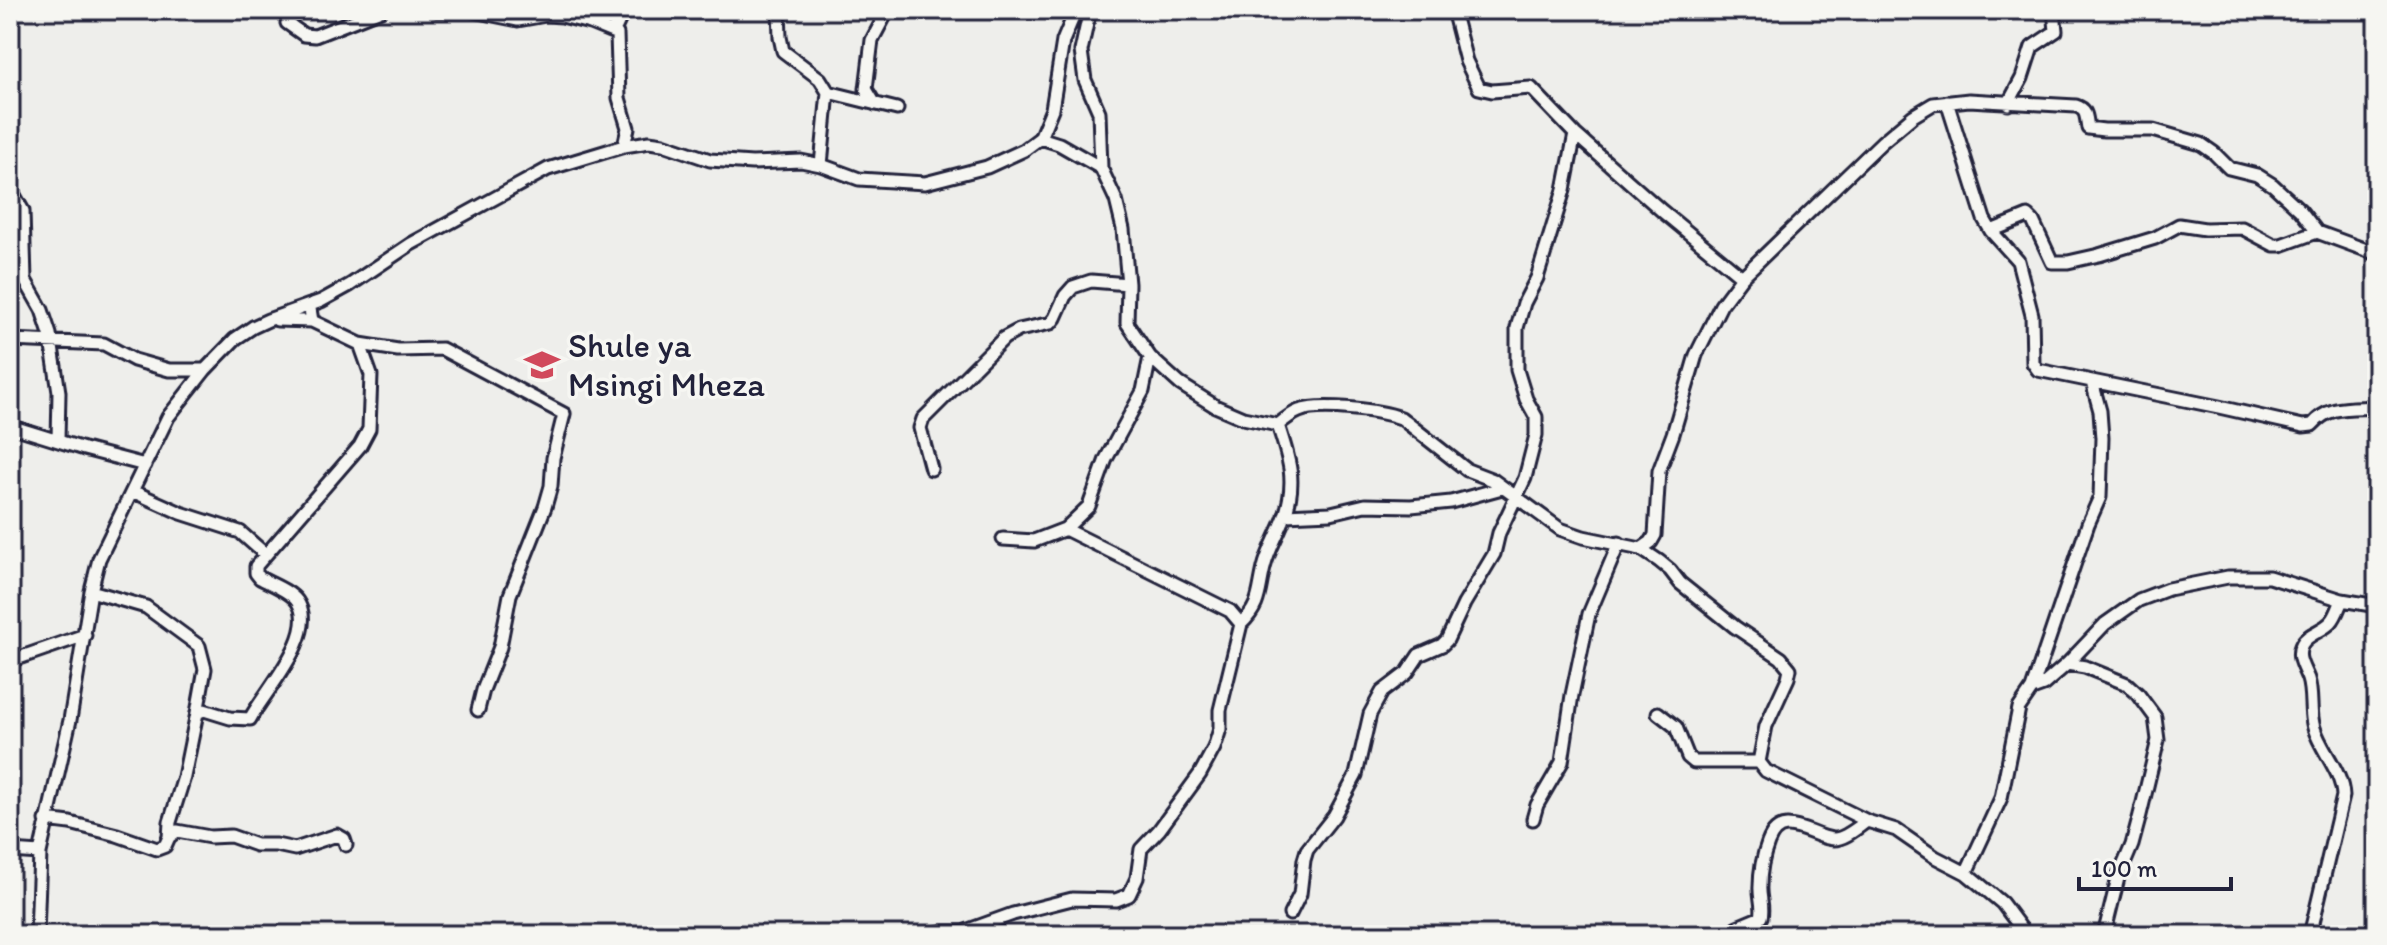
<svg xmlns="http://www.w3.org/2000/svg" width="2387" height="945" font-family="Itim,sans-serif">
<style>
.lines{fill:none;stroke-linecap:round;stroke-linejoin:round}
.street-casing{stroke:#22223b;stroke-width:17}
.street{stroke:#f6f6f2;stroke-width:11}
.labels{text-anchor:middle;stroke-width:7;stroke-linejoin:round;paint-order:stroke}
.poi-label{font-size:34px;fill:#22223b;stroke:#f6f6f2;text-anchor:start}
</style>
<rect width="100%" height="100%" fill="#eeeeeb"/>
<filter id="ink" filterUnits="userSpaceOnUse"><feTurbulence type="fractalNoise" baseFrequency=".0125" numOctaves="2"/><feDisplacementMap in="SourceGraphic" scale="16" xChannelSelector="R" yChannelSelector="G"/><feConvolveMatrix kernelMatrix="1 2 1 2 8 2 1 2 1" color-interpolation-filters="sRGB"/></filter>
<g filter="url(#ink)">
<g class="lines">
<g class="street-casing">
<path id="street" d="M 436,10 L 468,10 L 518,20 L 546,15 L 562,16 L 590,23 L 617,34 L 619,98 L 628,128 L 624,146
M 779,10 L 780,37 L 783,51 L 820,79 L 828,92 L 821,165
M 1086,10 L 1088,19 L 1081,51 L 1085,80 L 1099,112 L 1101,168 L 1116,200 L 1123,229 L 1128,284 L 1127,323 L 1150,357 L 1180,384 L 1215,406 L 1243,418 L 1278,425 C 1284,420 1291,414 1299,411 C 1320,403 1379,410 1401,418 L 1467,470 L 1493,480 L 1560,529 L 1583,537 L 1641,549 L 1659,561 L 1670,570 L 1680,583 L 1735,627 L 1781,658 L 1790,669 L 1788,678 L 1766,726 L 1759,762 L 1766,771 L 1867,821 L 1896,830 L 1935,857 L 1966,873 L 2002,903 L 2026,935
M 1453,10 L 1466,61 L 1479,88 L 1492,91 L 1531,88 L 1575,134 L 1662,211 L 1742,277
M 287,23 L 304,35 L 315,36 L 381,10
M 611,30 L 616,27 L 624,10
M 828,92 L 897,109
M 1947,102 L 1984,219 L 1991,231 L 2018,261 L 2032,315 L 2033,363 L 2038,370 L 2219,407 L 2303,426 L 2312,425 C 2330,404 2351,409 2377,407
M 875,104 L 866,89 L 872,40 L 888,10
M 2008,104 L 2022,78 L 2032,47 L 2056,31 L 2054,10
M 1040,138 L 1059,144 L 1101,168
M 10,188 L 23,211 L 25,280 L 42,310 L 50,334 L 59,392 L 58,440
M 1991,231 L 2028,216 L 2033,221 L 2052,262 L 2068,262 L 2099,255 L 2155,238 L 2179,225 L 2205,229 L 2242,228 L 2274,245 L 2281,245 L 2317,232 L 2377,254
M 10,268 L 25,280
M 277,320 L 312,321
M 10,340 L 104,344 L 134,360 L 169,370 L 205,370
M 360,344 L 398,350 L 442,349 L 564,414 L 553,458 L 551,486 L 545,507 L 510,595 L 500,647 L 483,690 L 478,710
M 10,426 L 84,449 L 145,465
M 931,469 L 920,428 L 923,419 L 1004,338 L 1019,330 L 1051,323 L 1055,318 L 1065,296 L 1073,287 L 1091,281 L 1128,284
M 132,491 L 181,513 L 240,532 L 265,554
M 1285,515 L 1331,513 L 1365,505 L 1411,506 L 1451,502 L 1502,488
M 1065,529 L 1230,611 L 1241,624
M 1003,539 L 1034,541 L 1065,529 L 1089,506 L 1106,459 L 1143,391 L 1150,357
M 1641,549 L 1651,542 L 1655,535 L 1659,471 L 1673,434 L 1696,355 L 1721,305 L 1742,277 L 1882,142 L 1913,116 L 1933,104 L 1969,100 L 2076,106 C 2087,109 2086,117 2088,128 L 2104,130 L 2153,130 L 2201,144 L 2214,153 L 2229,168 L 2257,175 L 2273,185 L 2300,210 L 2317,232
M 91,591 L 146,607 L 199,646 L 205,669 L 197,713
M 10,661 L 85,635
M 2067,664 L 2085,667 L 2127,684 L 2138,694 L 2155,717 L 2158,740 L 2140,815 L 2132,845 L 2118,878 L 2104,935
M 2032,689 L 2043,685 L 2067,664 L 2105,624 L 2139,600 L 2168,589 L 2228,577 L 2269,577 L 2342,600 L 2377,606
M 1658,713 L 1676,727 L 1688,757 L 1694,762 L 1759,762
M 1533,819 L 1537,805 L 1562,762 L 1572,695 L 1589,614 L 1619,543
M 46,820 L 70,823 L 117,835 L 157,849 L 165,846 L 169,837 L 177,831 L 210,837 L 231,836 L 256,845 L 276,845 L 295,849 L 337,835 L 344,839 L 346,845
M 169,837 L 170,822 L 184,777 L 197,713 L 204,710 L 230,718 L 250,719 C 264,692 320,633 297,601 C 290,591 271,584 260,578 L 256,573 L 256,566 L 360,446 L 369,429 L 371,375 L 360,344 L 312,321 L 310,309 L 312,304
M 10,851 L 40,853
M 1966,873 L 2001,798 L 2019,708 L 2032,689 L 2088,524 L 2100,497 L 2102,438 L 2100,411 L 2092,382
M 1290,914 L 1300,894 L 1304,860 L 1307,850 L 1334,816 L 1356,775 L 1370,714 L 1382,692 L 1407,673 L 1419,655 L 1442,645 L 1447,640 L 1464,604 L 1494,554 L 1499,533 L 1525,478 L 1536,435 L 1536,417 L 1526,399 L 1517,370 L 1517,328 L 1524,303 L 1537,278 L 1564,190 L 1575,134
M 37,935 L 40,853 L 70,720 L 91,591 L 99,559 L 168,417 L 205,370 L 235,339 L 253,327 L 268,320 L 321,301 L 350,285 L 411,244 L 548,169 L 624,146 L 649,142 L 663,144 L 710,160 L 752,163 L 801,161 L 821,165 L 859,179 L 925,183 L 987,167 L 1024,150 L 1040,138 L 1052,109 L 1063,41 L 1076,10
M 931,935 L 940,932 L 963,932 L 1013,914 L 1072,899 L 1116,900 L 1129,895 L 1137,878 L 1141,849 L 1159,830 L 1200,774 L 1214,748 L 1220,729 L 1220,710 L 1241,624 C 1261,605 1258,592 1264,568 C 1268,550 1279,533 1285,516 C 1297,480 1289,459 1278,425
M 1737,935 L 1737,927 L 1761,917 C 1764,907 1759,897 1760,886 C 1760,872 1763,856 1768,843 C 1781,807 1813,839 1834,839 C 1845,839 1858,827 1867,821
M 2310,935 L 2343,796 C 2342,771 2321,751 2314,728 C 2309,712 2313,695 2308,679 C 2304,668 2295,657 2302,644 C 2307,634 2323,631 2331,622 C 2336,617 2339,607 2342,600"/>
</g>
<use href="#street" class="street"/>
</g>
</g>
<defs>
<g id="school-bare" transform="scale(2.76)"><path d="M0-5L7-2L0 1L-7-2ZM-4 1L0 2.5L4 1V4Q0 6-4 4Z" fill="#d1495b" stroke="#f6f6f2" stroke-width="2.5" paint-order="stroke"/></g>
</defs>
<g fill-rule="evenodd">
<use href="#school-bare" x="542" y="365"/>
</g>
<g class="labels">
<g class="poi-label">
<text x="568" y="357">Shule ya<tspan x="568" dy="39">Msingi Mheza</tspan></text>
</g>
</g>
<rect width="2387" height="945" fill="none" stroke="#f6f6f2" stroke-width="40"/>
<rect x="20" y="20" width="2347" height="905" fill="none" stroke="#22223b" stroke-width="3" filter="url(#ink)"/>
<path d="M2079 877v12h152v-12" fill="none" stroke="#22223b" stroke-width="4"/>
<text x="2091" y="877" font-size="24" fill="#22223b" stroke="#f6f6f2" stroke-width="6" paint-order="stroke">100 m</text>
</svg>
